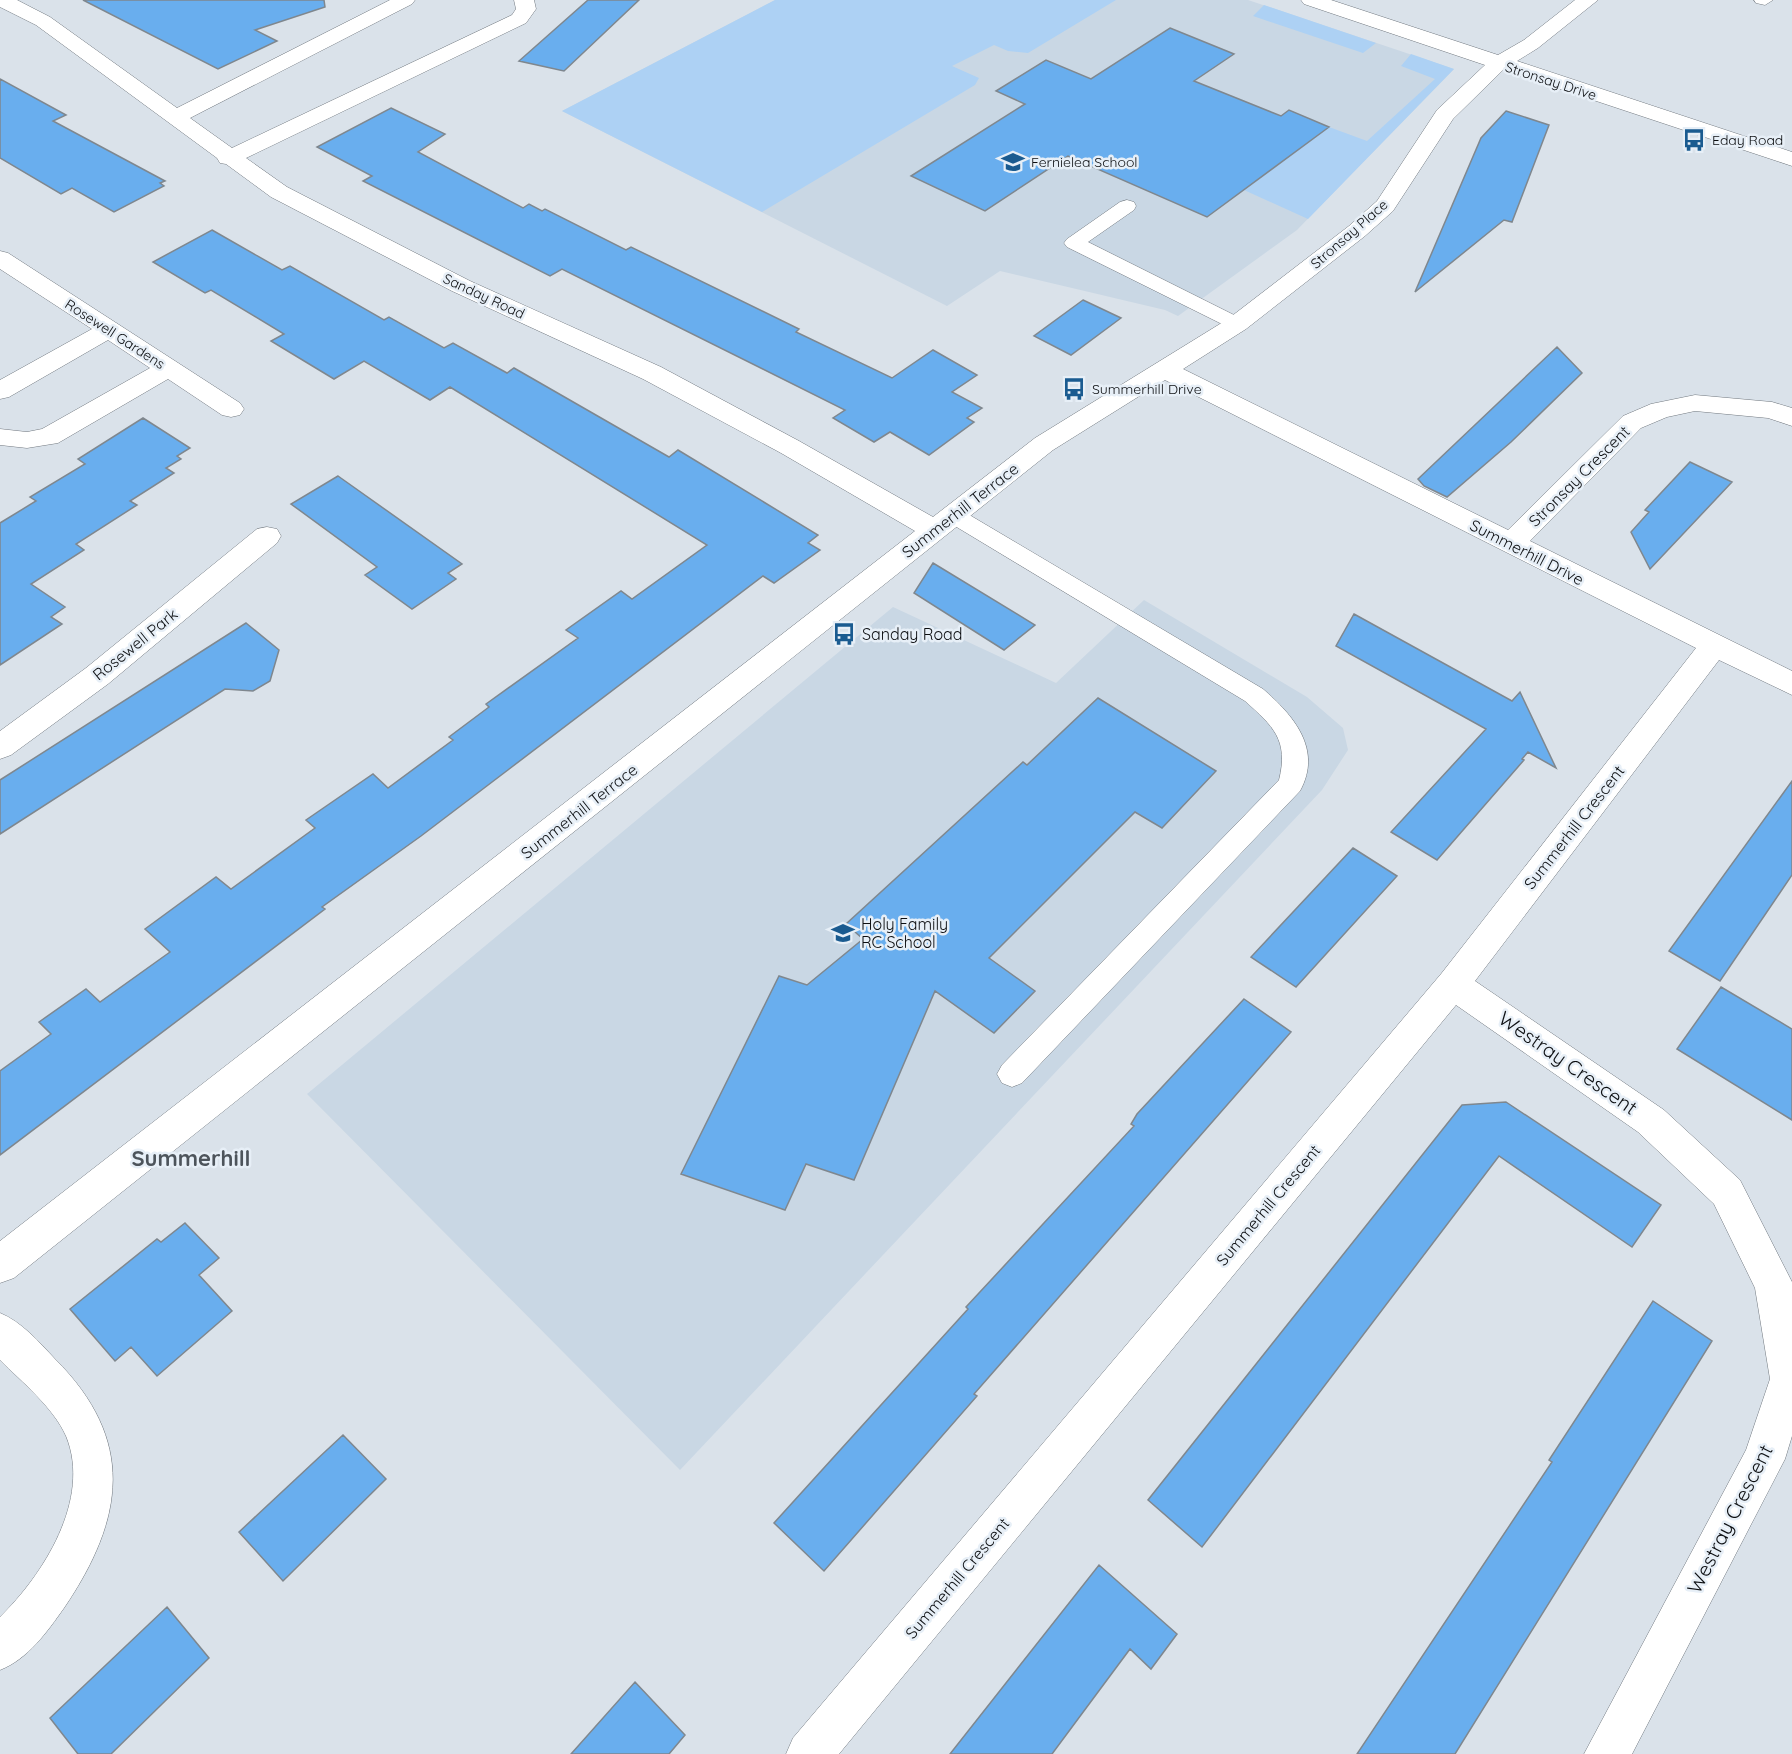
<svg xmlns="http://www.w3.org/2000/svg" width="1792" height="1754" font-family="Quicksand,sans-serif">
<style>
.built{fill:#c9d7e4}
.green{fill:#add1f4}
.building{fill:#69aeee;stroke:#7f878e;stroke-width:1.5}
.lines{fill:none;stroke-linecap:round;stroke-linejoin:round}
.service-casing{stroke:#727980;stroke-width:1}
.minor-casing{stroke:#727980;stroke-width:1}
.service{fill:#fff;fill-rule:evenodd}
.minor{fill:#fff;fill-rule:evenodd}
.labels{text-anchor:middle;stroke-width:5;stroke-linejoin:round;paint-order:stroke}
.far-street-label{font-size:14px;fill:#0c0e11;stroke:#e7eff7}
.far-poi-label{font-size:14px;fill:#0c0e11;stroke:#e7eff7;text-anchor:start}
.street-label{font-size:16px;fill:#0c0e11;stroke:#e7eff7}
.poi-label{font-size:16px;fill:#0c0e11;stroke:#e7eff7;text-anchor:start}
.near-street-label{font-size:20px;fill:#0c0e11;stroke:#e7eff7}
.district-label{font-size:22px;font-weight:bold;fill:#4d545b;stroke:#e7eff7}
</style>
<rect width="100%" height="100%" fill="#dae2ea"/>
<path class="built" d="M 775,0 L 1248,0 L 1454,69 L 1297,230 L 1178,316 L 1165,310 L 1000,271 L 947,306 L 562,111 Z
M 1144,600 L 1307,697 L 1343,728 L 1348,750 L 1322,790 L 680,1470 L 307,1094 L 893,607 L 1056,683 Z"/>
<path class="green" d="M 775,0 L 1116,0 L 1028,53 L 1008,51 L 994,45 L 952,66 L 979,78 L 975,85 L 762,212 L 562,111 Z
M 1264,5 L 1376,43 L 1363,53 L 1253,16 Z
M 1411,54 L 1454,69 L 1308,219 L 1244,190 L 1329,127 L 1367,141 L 1435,79 L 1401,66 Z"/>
<path class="building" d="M 83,0 L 324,0 L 325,7 L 255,30 L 277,41 L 218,69 Z
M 588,0 L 639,0 L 564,71 L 519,61 Z
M 1170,28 L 1234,54 L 1194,81 L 1281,116 L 1289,110 L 1329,127 L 1207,217 L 1068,156 L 985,211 L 911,176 L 1025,104 L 996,91 L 1046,60 L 1091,79 Z
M 0,79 L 66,115 L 53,121 L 165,181 L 160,183 L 164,186 L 114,212 L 72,188 L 61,194 L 0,158 Z
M 391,108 L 445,134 L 418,152 L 523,208 L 529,204 L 542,211 L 545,209 L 626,250 L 631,247 L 799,329 L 796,332 L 892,378 L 933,350 L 977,375 L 952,392 L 982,408 L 967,418 L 974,422 L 929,455 L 890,432 L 874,442 L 833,418 L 845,410 L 562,269 L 550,276 L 363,181 L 372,176 L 317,147 Z
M 1506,111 L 1549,125 L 1512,222 L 1504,220 L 1415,292 L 1481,138 Z
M 212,230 L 282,270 L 290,266 L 384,320 L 389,317 L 444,348 L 453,343 L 507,373 L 514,368 L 669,457 L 678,450 L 818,535 L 808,543 L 820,550 L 774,583 L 763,576 L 421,836 L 322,907 L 325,909 L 0,1155 L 0,1071 L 51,1034 L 39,1022 L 86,989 L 100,1002 L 170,952 L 145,929 L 216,877 L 231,889 L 315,828 L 306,820 L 373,774 L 388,788 L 453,740 L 449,737 L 489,707 L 486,704 L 578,638 L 566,630 L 621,591 L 632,599 L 707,545 L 450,387 L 430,400 L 364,361 L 334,379 L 271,341 L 284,334 L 211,290 L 205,293 L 153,262 Z
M 1083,300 L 1121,318 L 1071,355 L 1034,336 Z
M 1557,347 L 1582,373 L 1511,442 L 1447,497 L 1424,486 L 1418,479 Z
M 143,418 L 190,448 L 177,456 L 181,459 L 166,468 L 174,473 L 130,501 L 137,505 L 76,544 L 84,550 L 31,584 L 65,607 L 51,617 L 62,624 L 0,665 L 0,523 L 36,501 L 30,497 L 85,464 L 78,459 Z
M 1690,462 L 1732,482 L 1650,569 L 1631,532 L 1649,512 L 1645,510 Z
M 338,476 L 462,564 L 448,573 L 456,579 L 412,609 L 365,575 L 377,567 L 291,504 Z
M 933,563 L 1035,625 L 1004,650 L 914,593 Z
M 1354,614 L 1512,701 L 1520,692 L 1556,768 L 1528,752 L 1522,759 L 1524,760 L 1437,860 L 1391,832 L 1486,729 L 1336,646 Z
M 246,623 L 279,650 L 270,681 L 253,691 L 225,689 L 0,834 L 0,780 Z
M 1098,698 L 1216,771 L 1162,828 L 1135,812 L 989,958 L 1035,991 L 994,1033 L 935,991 L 854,1180 L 806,1164 L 785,1210 L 681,1174 L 779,976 L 807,985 L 863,939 L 846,924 L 1023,762 L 1027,765 Z
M 1792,781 L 1792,875 L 1720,981 L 1669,951 Z
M 1353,848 L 1397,876 L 1296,987 L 1251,957 Z
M 1721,987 L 1792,1029 L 1792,1120 L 1677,1049 Z
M 1244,999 L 1291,1032 L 974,1394 L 977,1396 L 824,1571 L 774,1523 L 968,1309 L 966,1307 L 1134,1126 L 1131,1124 L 1137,1114 Z
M 1506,1102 L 1661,1205 L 1632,1247 L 1499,1156 L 1202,1547 L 1148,1500 L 1462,1105 Z
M 185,1223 L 219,1258 L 199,1275 L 232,1311 L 157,1376 L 131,1347 L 115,1361 L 70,1309 L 157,1239 L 161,1242 Z
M 1653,1301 L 1712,1341 L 1455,1754 L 1357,1754 L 1552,1462 L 1549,1460 Z
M 343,1435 L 386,1479 L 283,1581 L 239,1532 Z
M 1099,1565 L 1177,1634 L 1151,1669 L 1130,1649 L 1052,1754 L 950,1754 Z
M 167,1607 L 209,1658 L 111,1754 L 78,1754 L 50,1718 Z
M 635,1682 L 685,1735 L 669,1754 L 571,1754 Z"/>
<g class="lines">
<g class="service-casing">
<path id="service" d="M 1754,0 L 1773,0 L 1765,5 L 1756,3 Z
M 1127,200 L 1134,202 L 1136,206 L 1134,210 L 1088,242 L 1244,320 L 1247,324 L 1244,328 L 1230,328 L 1067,247 L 1064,243 L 1067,239 L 1120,202 Z
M 953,507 L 961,510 L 1263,689 C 1293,715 1323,749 1300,791 L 1022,1083 L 1012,1087 L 1002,1083 L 997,1074 L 1002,1065 L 1279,780 C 1289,740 1273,726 1245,701 L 945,520 L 942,515 L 945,510 Z"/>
</g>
<g class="minor-casing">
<path id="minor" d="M 0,0 L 17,0 L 50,17 L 177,108 L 390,0 L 415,0 L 412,4 L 190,118 L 232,148 L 512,15 L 516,9 L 514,0 L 534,0 L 536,9 L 526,23 L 246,158 L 287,187 L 470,281 L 661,367 L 799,441 L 933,517 L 1035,438 L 1228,319 L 1349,226 L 1377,201 L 1437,110 L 1485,65 L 1304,4 L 1301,0 L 1331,0 L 1498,55 L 1524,40 L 1575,0 L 1598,0 L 1538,48 L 1517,61 L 1792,152 L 1792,166 L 1503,70 L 1453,119 L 1393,211 L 1365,236 L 1246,329 L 1183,369 L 1508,530 L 1623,416 L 1651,404 L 1695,395 L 1772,402 L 1792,408 L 1792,426 L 1768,418 L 1695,411 L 1667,417 L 1641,428 L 1530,541 L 1792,671 L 1792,695 L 1719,660 L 1475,981 L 1664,1110 L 1740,1180 L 1792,1282 L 1792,1436 L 1785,1459 L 1632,1754 L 1584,1754 L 1746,1450 L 1770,1379 L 1755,1288 L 1714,1204 L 1638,1132 L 1456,1005 L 839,1754 L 786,1754 L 793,1738 L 1441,974 L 1696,648 L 1165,380 L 1053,450 L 14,1278 L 0,1283 L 0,1241 L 915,531 L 781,453 L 643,379 L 452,291 L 271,197 L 226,164 L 220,163 L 217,158 L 36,25 L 0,7 Z
M 0,251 L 8,253 L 240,403 L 244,409 L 240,415 L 231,417 L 222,415 L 168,379 L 58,443 L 27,448 L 0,445 L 0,429 L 27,432 L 42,429 L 150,368 L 108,340 L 9,397 L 0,399 L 0,380 L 92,329 L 0,269 Z
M 267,527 L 277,529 L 281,536 L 277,543 L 108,684 L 11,755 L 0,759 L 0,731 L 86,668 L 257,529 Z
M 0,1313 C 22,1322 39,1342 55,1359 C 136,1440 125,1518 64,1608 C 47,1632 28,1659 0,1670 L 0,1617 C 43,1575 92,1499 66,1436 C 53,1407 22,1382 0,1360 Z"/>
</g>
<use href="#service" class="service"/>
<use href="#minor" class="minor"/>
</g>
<defs>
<g id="bus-bare" transform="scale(1.8)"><path d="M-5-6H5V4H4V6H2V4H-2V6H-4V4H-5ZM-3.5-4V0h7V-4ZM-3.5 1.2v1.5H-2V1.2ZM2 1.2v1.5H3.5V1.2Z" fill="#1a5b90" stroke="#e7eff7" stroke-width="2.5" paint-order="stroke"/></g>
<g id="school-bare" transform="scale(1.8)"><path d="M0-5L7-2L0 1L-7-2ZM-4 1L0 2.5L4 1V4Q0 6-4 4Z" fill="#1a5b90" stroke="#e7eff7" stroke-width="2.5" paint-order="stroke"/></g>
</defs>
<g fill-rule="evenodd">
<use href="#bus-bare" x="1694" y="140"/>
<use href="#school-bare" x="1013" y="162"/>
<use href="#bus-bare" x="1074" y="389"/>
<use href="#bus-bare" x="844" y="634"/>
<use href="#school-bare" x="843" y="933"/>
</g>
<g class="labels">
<g class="far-street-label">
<text transform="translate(1551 81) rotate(18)" y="5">Stronsay Drive</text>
<text transform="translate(1349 234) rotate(-41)" y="5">Stronsay Place</text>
<text transform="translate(484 296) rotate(25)" y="5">Sanday Road</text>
<text transform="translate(115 334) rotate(33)" y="5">Rosewell Gardens</text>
</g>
<g class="far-poi-label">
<text x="1712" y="145">Eday Road</text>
<text x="1031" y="167">Fernielea School</text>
<text x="1092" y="394">Summerhill Drive</text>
</g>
<g class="street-label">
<text transform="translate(1579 476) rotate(-45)" y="6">Stronsay Crescent</text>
<text transform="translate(960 510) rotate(-38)" y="6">Summerhill Terrace</text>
<text transform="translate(1527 552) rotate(27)" y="6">Summerhill Drive</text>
<text transform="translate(135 644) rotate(-39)" y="6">Rosewell Park</text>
<text transform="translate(579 811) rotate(-38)" y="6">Summerhill Terrace</text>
<text transform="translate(1574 827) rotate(-52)" y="6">Summerhill Crescent</text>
<text transform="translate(1268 1205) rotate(-50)" y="6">Summerhill Crescent</text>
<text transform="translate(957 1578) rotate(-50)" y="6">Summerhill Crescent</text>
</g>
<g class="poi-label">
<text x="862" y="640">Sanday Road</text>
<text x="861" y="930">Holy Family<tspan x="861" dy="18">RC School</tspan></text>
</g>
<g class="near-street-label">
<text transform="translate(1568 1063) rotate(35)" y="7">Westray Crescent</text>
<text transform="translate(1730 1519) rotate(-63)" y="7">Westray Crescent</text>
</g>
<g class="district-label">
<text x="191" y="1166">Summerhill</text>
</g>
</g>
</svg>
